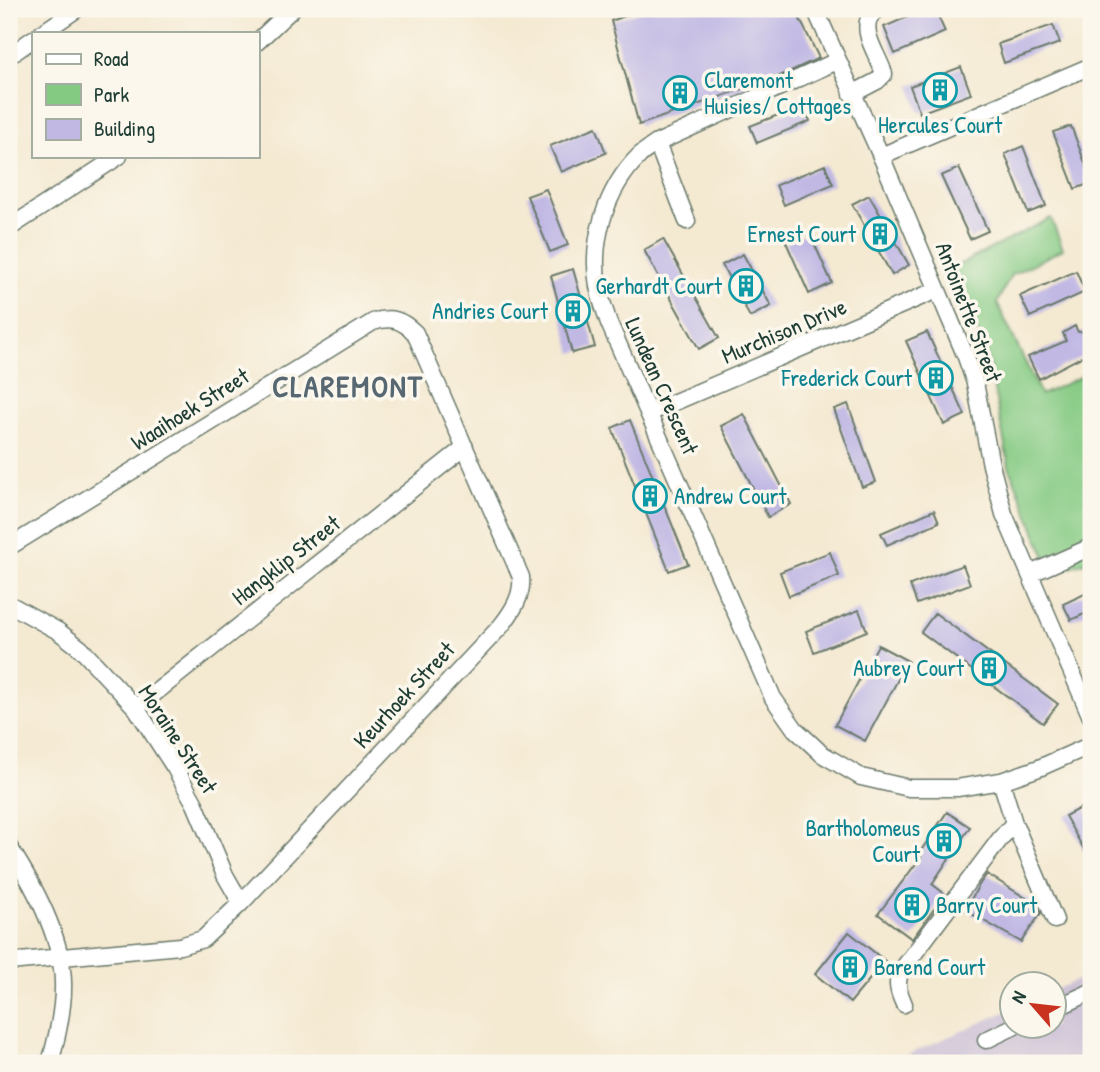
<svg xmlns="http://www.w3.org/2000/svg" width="1100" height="1072" font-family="'Patrick Hand',sans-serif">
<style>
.industrial{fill:#cbbfd5}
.green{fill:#85ca83;stroke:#52845c;stroke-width:2}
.building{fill:#c1b9e4}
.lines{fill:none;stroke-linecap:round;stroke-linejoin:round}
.minor-casing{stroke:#6a796b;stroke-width:19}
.minor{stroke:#fff;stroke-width:16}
.labels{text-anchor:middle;stroke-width:7;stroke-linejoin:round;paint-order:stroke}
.culture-label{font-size:23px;fill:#0d838f;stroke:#fbf7ec;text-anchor:end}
.street-label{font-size:23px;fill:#1f3d34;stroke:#fbf7ec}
.district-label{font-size:30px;font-weight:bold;letter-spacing:2px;fill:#586872;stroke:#fbf7ec}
</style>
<rect width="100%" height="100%" fill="#fbf7ec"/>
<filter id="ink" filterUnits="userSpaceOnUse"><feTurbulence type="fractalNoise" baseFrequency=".0143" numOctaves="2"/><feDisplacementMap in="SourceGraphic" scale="14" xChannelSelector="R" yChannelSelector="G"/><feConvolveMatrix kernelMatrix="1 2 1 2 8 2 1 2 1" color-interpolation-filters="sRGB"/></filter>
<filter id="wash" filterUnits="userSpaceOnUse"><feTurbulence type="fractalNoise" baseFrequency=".00686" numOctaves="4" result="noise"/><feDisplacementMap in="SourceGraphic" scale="28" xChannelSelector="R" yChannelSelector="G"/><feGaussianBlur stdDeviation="1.57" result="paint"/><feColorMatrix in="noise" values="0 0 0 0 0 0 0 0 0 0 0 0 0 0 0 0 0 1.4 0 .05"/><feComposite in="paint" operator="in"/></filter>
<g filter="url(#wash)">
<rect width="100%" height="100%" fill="#f4e9d1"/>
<path class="industrial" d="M 1091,974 L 1091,1063 L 889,1063 L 1012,1009 L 1012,1026 L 1054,1026 L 1055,990 Z"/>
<path class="green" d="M 1051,218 L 1063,249 L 1011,275 L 997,303 L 1041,395 L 1091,372 L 1091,560 L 1052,573 L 1009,467 L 987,353 L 951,269 Z"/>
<g id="blocks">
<path class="building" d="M 645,9 L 795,9 L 819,58 L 780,76 L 639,125 L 611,21 Z
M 926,9 L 935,9 L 945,32 L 895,54 L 884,27 Z
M 1053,25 L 1060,43 L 1004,63 L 998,44 Z
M 961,67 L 971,94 L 920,113 L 910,86 Z
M 804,105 L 810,121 L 757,143 L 750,126 Z
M 1071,126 L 1091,179 L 1091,183 L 1075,189 L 1053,132 Z
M 596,127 L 606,153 L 561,172 L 550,146 Z
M 1023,146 L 1046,206 L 1028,213 L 1005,154 Z
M 825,165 L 833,184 L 784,205 L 776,185 Z
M 959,168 L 988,231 L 970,239 L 941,176 Z
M 546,189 L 568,245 L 550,252 L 527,196 Z
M 869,195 L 909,265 L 892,275 L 852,204 Z
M 809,232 L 832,283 L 809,294 L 786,242 Z
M 663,239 L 719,338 L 699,349 L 644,250 Z
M 743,254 L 771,306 L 750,317 L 722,265 Z
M 573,269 L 595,347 L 572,353 L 551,276 Z
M 1076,271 L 1085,292 L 1030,317 L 1020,296 Z
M 1075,326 L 1078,332 L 1086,331 L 1091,343 L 1091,352 L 1039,379 L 1028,357 L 1066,341 L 1063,333 Z
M 927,332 L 965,415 L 944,425 L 906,341 Z
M 848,404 L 876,482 L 862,487 L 834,409 Z
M 744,414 L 791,504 L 768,517 L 721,426 Z
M 630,420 L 688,564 L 669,571 L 612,428 Z
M 934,510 L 939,522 L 887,545 L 881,533 Z
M 830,552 L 839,576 L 789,596 L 780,572 Z
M 963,565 L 970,584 L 917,604 L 910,585 Z
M 1091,591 L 1091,611 L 1071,620 L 1063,604 Z
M 859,610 L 867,631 L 814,652 L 806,631 Z
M 935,613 L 1058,704 L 1043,723 L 921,632 Z
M 878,645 L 908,661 L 865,741 L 835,725 Z
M 1084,806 L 1091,819 L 1091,862 L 1065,816 Z
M 947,812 L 970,827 L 932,884 L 945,894 L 912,939 L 878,914 L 921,857 L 918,855 Z
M 987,874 L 1037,905 L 1041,913 L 1021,942 L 965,910 L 979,885 Z
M 849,932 L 885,961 L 850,1003 L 815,974 Z"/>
</g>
</g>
<g filter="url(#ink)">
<use href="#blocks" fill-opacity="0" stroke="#6a796b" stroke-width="2"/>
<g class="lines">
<g class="minor-casing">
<path id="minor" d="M 815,9 L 881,156 L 966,357 L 975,383 L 991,465 L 1004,514 L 1091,717
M 42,33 L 77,9
M 257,42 L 292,9
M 9,56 L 33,39
M 837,61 L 657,143 C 651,147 644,151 639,156 C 606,189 590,241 598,286 C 600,298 605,311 609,323 L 773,698 L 795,729 L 822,754 L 861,777 L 909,788 L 957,788 L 1001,781 L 1039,768 L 1091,745
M 852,94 L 877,81 L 884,74 C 879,56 862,36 869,18 C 871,15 874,12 877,9
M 657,143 L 687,221
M 881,156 L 1091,66
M 9,228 L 119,156
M 649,413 L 937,290
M 9,547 L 373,322 C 392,316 402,320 415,333 L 521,577 C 523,596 512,612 501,626 L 241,903 L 203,939 L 180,946 L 9,962
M 1030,574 L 1091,547
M 9,604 L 58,631 L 80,648 L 136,708 L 175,768 L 195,804 L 225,875 L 241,903
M 136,708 L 465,447
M 1001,781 L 1014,823 L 1055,920
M 9,847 C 33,884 62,937 63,982 C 64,1009 57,1038 50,1063
M 904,1004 C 899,993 895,983 901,971 L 1000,839 L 1014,823
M 1054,1009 L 1091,992
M 986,1040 L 1015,1026"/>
</g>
<use href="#minor" class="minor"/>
</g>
</g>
<defs>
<g id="building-ring" transform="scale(1.75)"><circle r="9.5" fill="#fbf7ec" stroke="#0f9aa8" stroke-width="1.5"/><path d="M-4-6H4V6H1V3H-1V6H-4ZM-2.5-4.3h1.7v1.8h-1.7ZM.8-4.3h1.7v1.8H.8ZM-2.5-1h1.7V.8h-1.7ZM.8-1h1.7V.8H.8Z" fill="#0f9aa8"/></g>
</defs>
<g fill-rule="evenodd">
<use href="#building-ring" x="940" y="90"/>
<use href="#building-ring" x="680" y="93"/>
<use href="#building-ring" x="880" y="234"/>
<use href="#building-ring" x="746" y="286"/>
<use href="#building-ring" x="573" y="311"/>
<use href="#building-ring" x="936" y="378"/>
<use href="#building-ring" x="650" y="496"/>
<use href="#building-ring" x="989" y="668"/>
<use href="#building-ring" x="944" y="841"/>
<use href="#building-ring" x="912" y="905"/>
<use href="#building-ring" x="850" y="967"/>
</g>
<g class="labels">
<g class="culture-label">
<text x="704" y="88" text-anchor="start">Claremont<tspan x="704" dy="26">Huisies/ Cottages</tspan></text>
<text x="940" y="133" text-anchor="middle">Hercules Court</text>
<text x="856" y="242">Ernest Court</text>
<text x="722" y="294">Gerhardt Court</text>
<text x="548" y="319">Andries Court</text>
<text x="912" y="386">Frederick Court</text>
<text x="674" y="504" text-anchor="start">Andrew Court</text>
<text x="964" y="676">Aubrey Court</text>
<text x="920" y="836">Bartholomeus<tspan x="920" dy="26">Court</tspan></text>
<text x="936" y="913" text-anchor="start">Barry Court</text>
<text x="874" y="975" text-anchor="start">Barend Court</text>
</g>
<g class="street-label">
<text transform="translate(969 312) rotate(69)" y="8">Antoinette Street</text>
<text transform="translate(784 331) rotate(-23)" y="8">Murchison Drive</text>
<text transform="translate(662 386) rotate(66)" y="8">Lundean Crescent</text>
<text transform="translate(190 409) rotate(-32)" y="8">Waaihoek Street</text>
<text transform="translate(286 560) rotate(-38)" y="8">Hangklip Street</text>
<text transform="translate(404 695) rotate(-47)" y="8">Keurhoek Street</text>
<text transform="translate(178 739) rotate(57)" y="8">Moraine Street</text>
</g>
<g class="district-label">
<text x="348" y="397">CLAREMONT</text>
</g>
</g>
<rect width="1100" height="1072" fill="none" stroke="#fbf7ec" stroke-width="35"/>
<rect x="32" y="32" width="228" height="126" fill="#fbf7ec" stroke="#a3ada2" stroke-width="2"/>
<rect x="46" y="54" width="35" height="10" fill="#ffffff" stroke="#a3ada2" stroke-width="2"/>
<text x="94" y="66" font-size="21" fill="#1f3d34">Road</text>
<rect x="46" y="84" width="35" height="21" fill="#85ca83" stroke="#a3ada2" stroke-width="2"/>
<text x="94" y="102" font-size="21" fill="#1f3d34">Park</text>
<rect x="46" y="119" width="35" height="21" fill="#c1b9e4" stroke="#a3ada2" stroke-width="2"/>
<text x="94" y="136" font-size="21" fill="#1f3d34">Building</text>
<g transform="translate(1033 1005) rotate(298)"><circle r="33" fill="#fbf7ec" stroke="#a3ada2" stroke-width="2"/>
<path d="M0-5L12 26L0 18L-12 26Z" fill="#c8321e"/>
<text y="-10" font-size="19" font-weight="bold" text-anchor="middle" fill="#1f3d34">N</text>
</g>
</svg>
